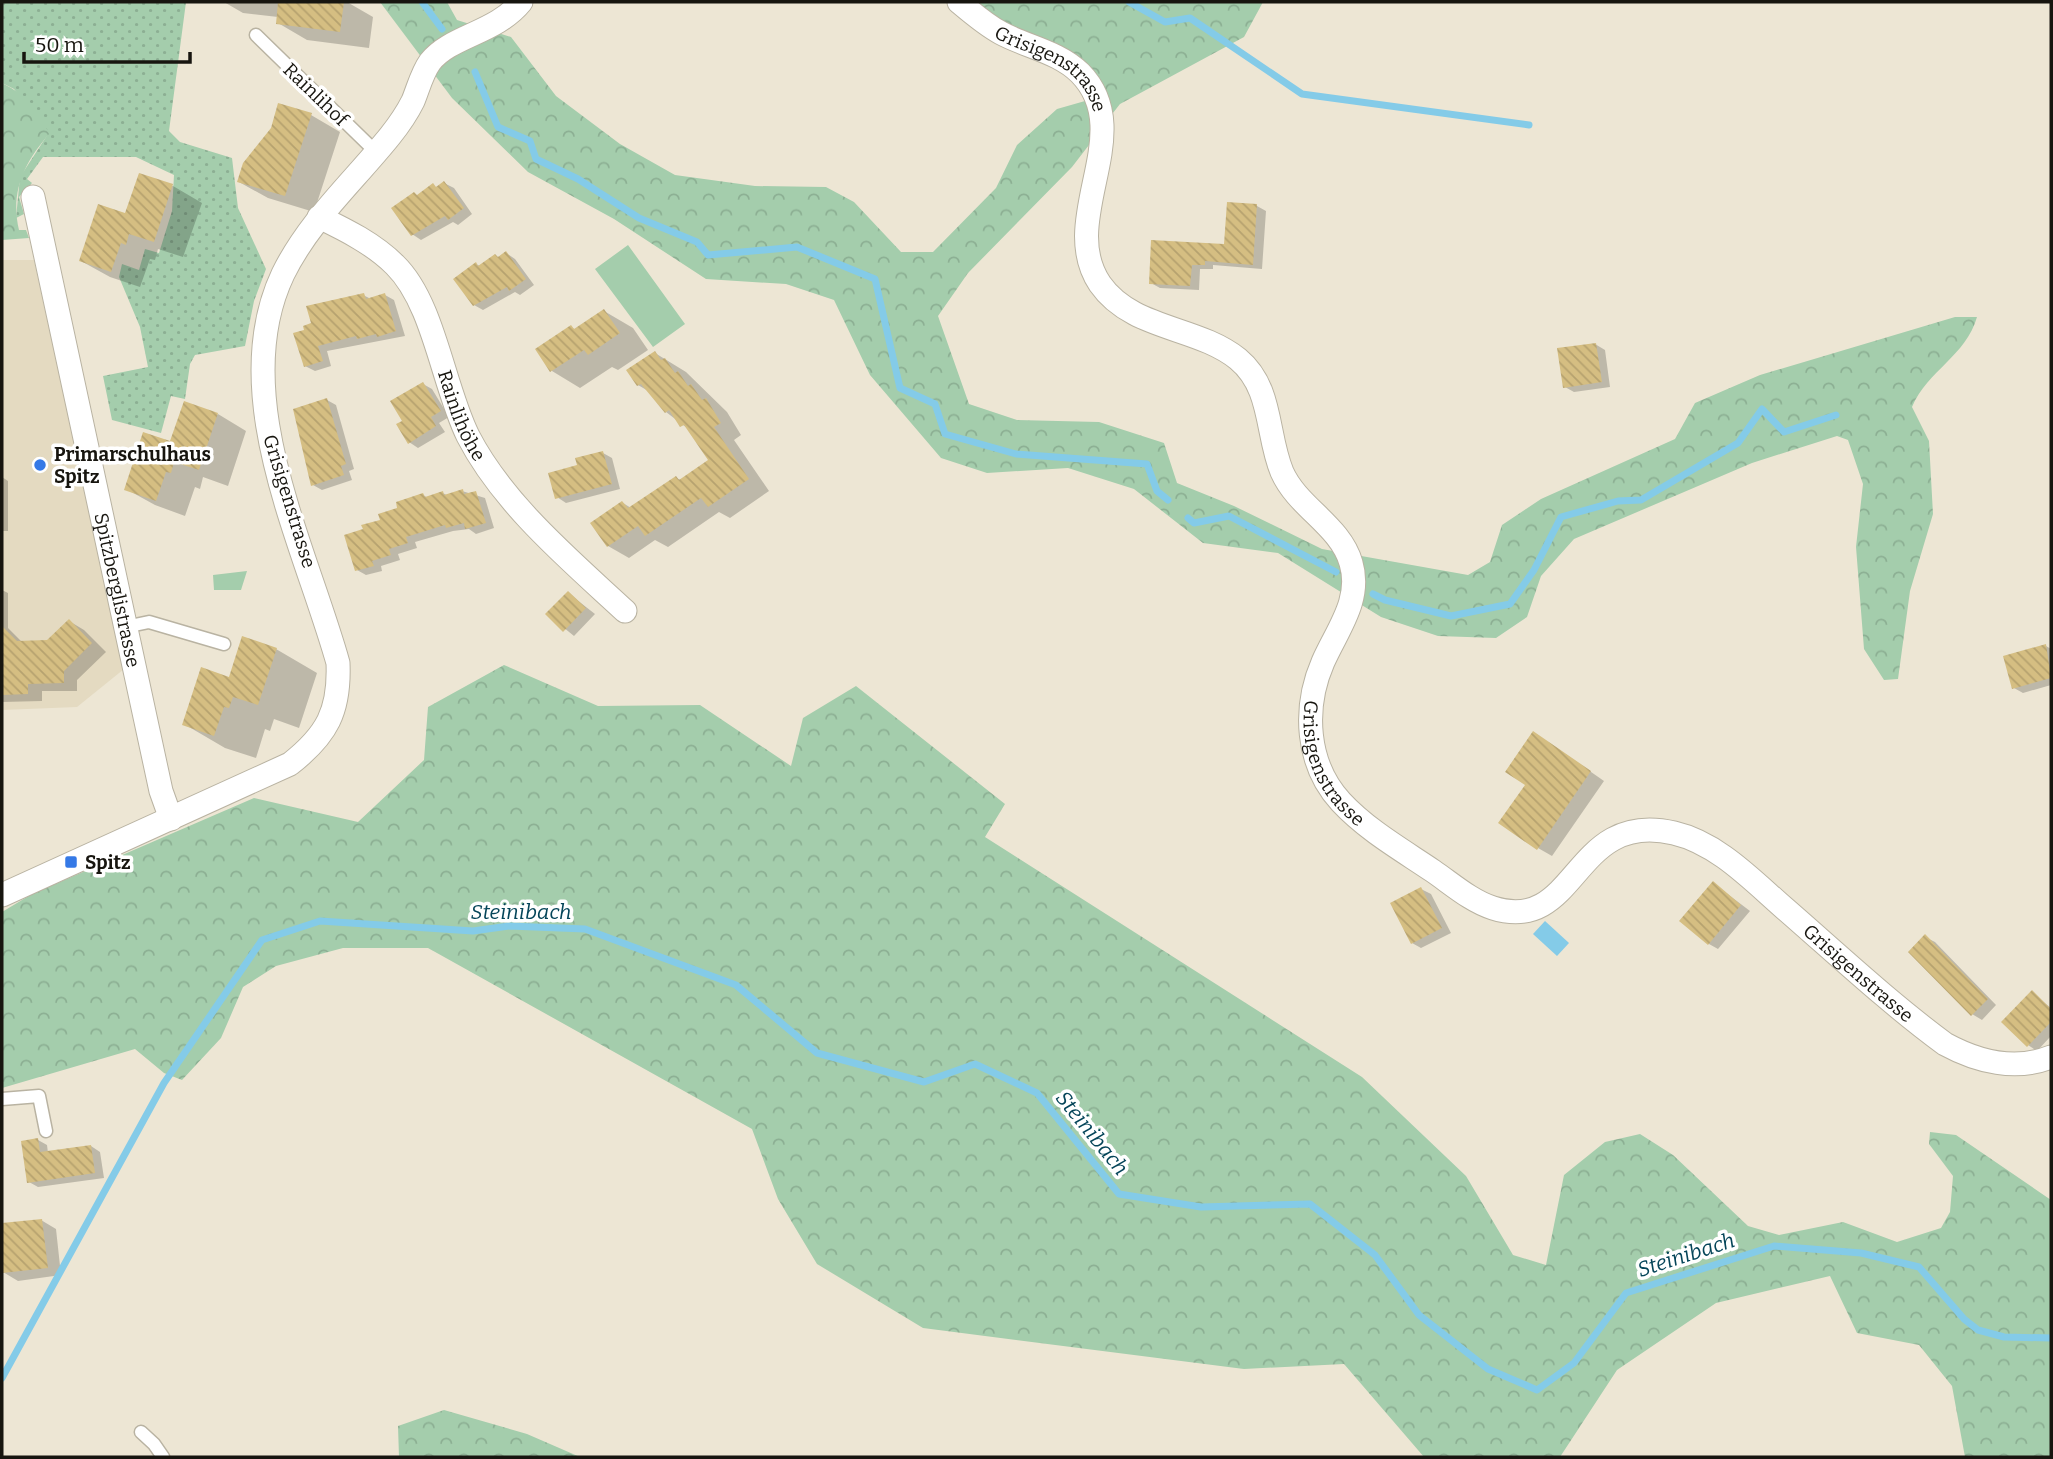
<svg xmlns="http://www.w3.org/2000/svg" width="2053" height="1459" font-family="Bitter,serif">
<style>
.built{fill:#e4dac1}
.grass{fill:url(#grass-dots)}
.forest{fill:url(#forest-crowns)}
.park{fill:#a4cdac}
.water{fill:#84cbe8}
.shadow{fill:#0003}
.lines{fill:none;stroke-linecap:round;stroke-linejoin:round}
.stream{stroke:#84cbe8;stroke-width:7}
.building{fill:url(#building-back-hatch)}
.lane-casing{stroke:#b9b3a2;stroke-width:15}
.street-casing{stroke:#b9b3a2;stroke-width:25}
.lane{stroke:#fff;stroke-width:12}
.street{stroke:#fff;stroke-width:23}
.poi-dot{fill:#3579e6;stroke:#fff;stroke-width:2.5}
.labels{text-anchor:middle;stroke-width:7;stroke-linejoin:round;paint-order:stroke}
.street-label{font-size:19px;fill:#17150f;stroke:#fff}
.poi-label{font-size:19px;font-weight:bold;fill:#17150f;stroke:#fff;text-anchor:start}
.water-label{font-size:21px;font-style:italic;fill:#054559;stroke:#fff}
</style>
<defs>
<pattern id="grass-dots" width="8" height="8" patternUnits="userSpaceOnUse" patternTransform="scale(1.75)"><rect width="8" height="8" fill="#a4cdac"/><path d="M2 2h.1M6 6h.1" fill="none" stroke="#8caf93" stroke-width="1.8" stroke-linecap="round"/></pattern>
<pattern id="forest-crowns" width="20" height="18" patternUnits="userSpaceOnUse" patternTransform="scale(1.75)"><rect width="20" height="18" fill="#a4cdac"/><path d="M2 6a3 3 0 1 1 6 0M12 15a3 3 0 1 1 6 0" fill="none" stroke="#8caf93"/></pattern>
<pattern id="building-back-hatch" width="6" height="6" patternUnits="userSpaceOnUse" patternTransform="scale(1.75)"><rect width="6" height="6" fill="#d5be82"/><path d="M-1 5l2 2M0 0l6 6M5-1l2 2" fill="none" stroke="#b6a26f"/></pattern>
</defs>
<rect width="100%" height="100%" fill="#ede6d4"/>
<path class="built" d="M 2,260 L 34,260 L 124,669 L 77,707 L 2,710 Z"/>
<path class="grass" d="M 2,2 L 186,2 L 169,131 L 180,142 L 232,158 L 238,208 L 266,269 L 254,301 L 245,346 L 195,355 L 190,364 L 185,399 L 171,396 L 161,433 L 112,420 L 103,376 L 148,367 L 140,327 L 119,277 L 122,264 L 139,270 L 145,249 L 159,253 L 172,211 L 174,175 L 136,157 L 43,157 L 27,179 L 32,183 L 19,197 L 24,214 L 16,218 L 20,177 L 48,134 L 14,89 L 2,83 Z"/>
<path class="forest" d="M 380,2 L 447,2 L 457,20 L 511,37 L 556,96 L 620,144 L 675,175 L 755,186 L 826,187 L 854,202 L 901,252 L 933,252 L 996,188 L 1017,145 L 1057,109 L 1092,99 L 1099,132 L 1072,167 L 968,273 L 938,316 L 969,404 L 1017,420 L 1099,422 L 1164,443 L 1177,483 L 1234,506 L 1322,549 L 1468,575 L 1490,562 L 1502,525 L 1541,499 L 1675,439 L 1695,403 L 1760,375 L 1955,317 L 1977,317 C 1966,356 1928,370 1912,407 L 1929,441 L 1933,514 L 1910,591 L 1898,679 L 1884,680 L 1864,649 L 1856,547 L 1863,484 L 1848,440 L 1837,436 L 1752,463 L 1574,539 L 1541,576 L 1527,617 L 1496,638 L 1438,636 L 1381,617 L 1278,553 L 1203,543 L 1134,489 L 1068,468 L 987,473 L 941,458 L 870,375 L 834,300 L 786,284 L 706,279 L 614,219 L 528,172 L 452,98 Z
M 966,2 L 1263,2 L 1244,37 L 1120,104 L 1109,118 L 1101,98 Z
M 2,83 C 27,96 38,107 49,134 C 24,163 10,192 19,230 L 26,230 L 29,238 L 2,240 Z
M 504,665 L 598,706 L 700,705 L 791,766 L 803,718 L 856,686 L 1005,804 L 985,837 L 1362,1077 L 1466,1176 L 1513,1255 L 1546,1265 L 1564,1175 L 1605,1142 L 1640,1134 L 1673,1155 L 1748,1226 L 1779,1235 L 1843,1222 L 1897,1242 L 1941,1228 L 1950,1212 L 1953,1176 L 1929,1144 L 1930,1132 L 1956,1135 L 2051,1200 L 2051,1457 L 1965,1457 L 1952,1386 L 1919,1345 L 1857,1333 L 1830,1276 L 1716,1303 L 1617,1370 L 1560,1457 L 1424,1457 L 1344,1364 L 1244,1369 L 923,1328 L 817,1264 L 778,1199 L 752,1129 L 428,948 L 343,948 L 276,966 L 243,987 L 221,1038 L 182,1080 L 164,1073 L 135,1049 L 2,1088 L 2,912 L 32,894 L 254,798 L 358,822 L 424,760 L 428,707 Z
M 444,1410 L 527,1434 L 580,1457 L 399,1457 L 398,1426 Z"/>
<path class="park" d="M 628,245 L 685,324 L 653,347 L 595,269 Z
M 247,571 L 241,590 L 214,590 L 213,575 Z"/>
<path class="water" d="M 1545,921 L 1569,943 L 1557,956 L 1533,934 Z"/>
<path class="shadow" d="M 224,2 L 347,2 L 373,17 L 369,48 L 307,40 L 278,23 L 278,17 L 243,13 Z
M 279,106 L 311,115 L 340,132 L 314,212 L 268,198 L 239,182 L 272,129 Z
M 140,175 L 173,186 L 202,203 L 183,257 L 158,249 L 155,260 L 150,259 L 140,287 L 110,277 L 81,261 L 126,215 Z
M 444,183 L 454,188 L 472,214 L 458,225 L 453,222 L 421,240 L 412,234 L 418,196 Z
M 1228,204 L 1257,206 L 1266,211 L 1262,269 L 1213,265 L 1213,269 L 1200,269 L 1199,290 L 1160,288 L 1151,283 L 1225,245 Z
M 506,253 L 515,259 L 534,285 L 520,295 L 515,292 L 483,310 L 474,305 L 476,264 L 480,266 Z
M 363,295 L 371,299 L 385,295 L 394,300 L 405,336 L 327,351 L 331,366 L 315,371 L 305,366 L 307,331 L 313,324 L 308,307 Z
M 604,311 L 633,328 L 648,350 L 618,370 L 612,367 L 580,388 L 552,371 L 537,349 L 571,327 L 576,330 Z
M 1595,344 L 1605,350 L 1610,387 L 1574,392 L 1565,387 Z
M 655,353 L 686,372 L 727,412 L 741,435 L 734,440 L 769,491 L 730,518 L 719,512 L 668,547 L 655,540 L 629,558 L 608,546 L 623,503 L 631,508 L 676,478 L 681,480 L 710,461 L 691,431 L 666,412 L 650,392 L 638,385 Z
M 423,384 L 432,389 L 449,417 L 439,423 L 445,432 L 418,448 L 409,442 L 404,421 Z
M 327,400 L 336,405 L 354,469 L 349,471 L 352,480 L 322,490 L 313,485 Z
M 218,414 L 246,431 L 228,486 L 203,477 L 200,489 L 195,487 L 185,516 L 155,505 L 126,489 Z
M 603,453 L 612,458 L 620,489 L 566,503 L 557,497 Z
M 2,477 L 8,481 L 8,531 L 2,531 Z
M 462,491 L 485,498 L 494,528 L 476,534 L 469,529 L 453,531 L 415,542 L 417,548 L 398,554 L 400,560 L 381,566 L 382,571 L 366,575 L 357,570 L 383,521 L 423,495 L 428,498 L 443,493 L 448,496 Z
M 2,590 L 8,593 L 8,628 L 23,643 L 48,642 L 69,621 L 84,630 L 106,652 L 77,680 L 77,691 L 42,691 L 42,701 L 2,702 Z
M 568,593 L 595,614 L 574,636 L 547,614 Z
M 2046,646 L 2051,649 L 2051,685 L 2023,693 L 2014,688 Z
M 276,649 L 317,673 L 299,728 L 274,719 L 270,731 L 265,729 L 256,758 L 225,748 L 184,724 L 230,679 Z
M 1548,742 L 1604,781 L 1552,856 L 1538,848 L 1527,784 Z
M 1713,883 L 1750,911 L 1718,949 L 1709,944 Z
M 1421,889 L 1431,894 L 1451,933 L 1421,948 L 1412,943 Z
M 1925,937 L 1935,942 L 1996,1005 L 1982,1020 L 1972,1014 Z
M 2032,993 L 2051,1008 L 2051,1036 L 2037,1051 L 2028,1045 Z
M 38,1140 L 47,1145 L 48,1153 L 91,1146 L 100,1152 L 104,1178 L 38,1187 L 29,1182 Z
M 41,1220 L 56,1229 L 61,1275 L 18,1281 L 3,1272 L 2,1225 Z"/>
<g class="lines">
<path class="stream" d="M 422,2 L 442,29
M 1129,2 L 1165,22 L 1190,18 L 1302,94 L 1529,125
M 475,72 L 498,127 L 530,141 L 536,159 L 578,179 L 639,218 L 697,242 L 708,255 L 797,247 L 875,279 L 900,388 L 935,404 L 945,434 L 1016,454 L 1147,464 L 1157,491 L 1168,500
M 1188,518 L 1194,523 L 1229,516 L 1336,572
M 1373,594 L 1385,600 L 1451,616 L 1510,604 L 1534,570 L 1561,517 L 1618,501 L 1641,500 L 1738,443 L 1762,409 L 1784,432 L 1836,415
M 2,1378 L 164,1083 L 262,940 L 320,921 L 473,931 L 509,926 L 585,929 L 736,985 L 817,1053 L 924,1082 L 975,1064 L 1037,1093 L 1119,1194 L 1201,1207 L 1310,1204 L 1375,1255 L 1419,1315 L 1488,1369 L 1537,1390 L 1574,1363 L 1626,1293 L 1774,1246 L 1861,1253 L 1919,1267 L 1964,1319 L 1978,1330 L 2004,1337 L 2051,1338"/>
</g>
<path class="building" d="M 278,2 L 344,2 L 340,32 L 276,24 Z
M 278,103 L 312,113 L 285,196 L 237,182 L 243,163 L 271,128 Z
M 139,173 L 173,184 L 154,242 L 129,234 L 126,245 L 121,243 L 111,272 L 79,261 L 98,204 L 125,213 Z
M 444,181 L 464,208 L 448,220 L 445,216 L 411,236 L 391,208 L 414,192 L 417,195 L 433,183 L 436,187 Z
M 1227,202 L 1257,204 L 1253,265 L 1205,261 L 1205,265 L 1192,265 L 1190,286 L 1149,284 L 1151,240 L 1224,244 Z
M 506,251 L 526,279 L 509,291 L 507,287 L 473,306 L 453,279 L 476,262 L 478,266 L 495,254 L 498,257 Z
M 364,293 L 366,299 L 385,293 L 396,331 L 377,337 L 376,334 L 357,339 L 356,336 L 318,346 L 323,361 L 304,367 L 293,333 L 304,330 L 303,326 L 311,323 L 306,306 Z
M 604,309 L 620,333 L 588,355 L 584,350 L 550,372 L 535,349 L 571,325 L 574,329 Z
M 1596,343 L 1602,382 L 1563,388 L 1557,348 Z
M 655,351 L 661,360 L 665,358 L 675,373 L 678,371 L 688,386 L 691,384 L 702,400 L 706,398 L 721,423 L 714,427 L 749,479 L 708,507 L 701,498 L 645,536 L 638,526 L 607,547 L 590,523 L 622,501 L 628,508 L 676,476 L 679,480 L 708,460 L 684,425 L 680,427 L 669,410 L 665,413 L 641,384 L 637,386 L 626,370 Z
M 423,382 L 441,411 L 431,417 L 436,426 L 408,444 L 396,424 L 402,421 L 390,401 Z
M 327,398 L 346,464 L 341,466 L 344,475 L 311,486 L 293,409 Z
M 184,401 L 218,413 L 199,470 L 174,462 L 171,473 L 166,472 L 156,501 L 124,490 L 143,432 L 170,441 Z
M 603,451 L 612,484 L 555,499 L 548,473 L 577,465 L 575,458 Z
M 463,489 L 464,494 L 476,491 L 486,523 L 465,529 L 464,523 L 446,528 L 445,525 L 406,537 L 408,543 L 389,549 L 391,555 L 372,561 L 374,566 L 355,571 L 344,535 L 363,529 L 361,525 L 380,520 L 378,514 L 397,508 L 396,502 L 423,493 L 425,497 L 443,491 L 444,495 Z
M 568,591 L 586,608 L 563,632 L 545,614 Z
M 69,619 L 92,643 L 64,671 L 64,683 L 28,684 L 28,694 L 2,695 L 2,626 L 17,641 L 47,640 Z
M 242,636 L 277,648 L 258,705 L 233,697 L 229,708 L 224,707 L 214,736 L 182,725 L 201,667 L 229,677 Z
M 2046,644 L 2051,678 L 2012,689 L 2003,656 Z
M 1533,731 L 1591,771 L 1537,850 L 1498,823 L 1525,785 L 1505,772 Z
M 1713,881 L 1741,905 L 1708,945 L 1679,921 Z
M 1421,887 L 1442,928 L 1411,944 L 1390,903 Z
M 1925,934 L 1988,999 L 1971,1016 L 1908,952 Z
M 2032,990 L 2051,1009 L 2051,1022 L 2027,1047 L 2001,1022 Z
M 38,1138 L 40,1152 L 91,1145 L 95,1173 L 27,1183 L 21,1141 Z
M 42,1219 L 48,1268 L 2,1273 L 2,1223 Z"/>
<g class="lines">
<g class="lane-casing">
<path id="lane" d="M 256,35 L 376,152
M 125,627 L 149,622 L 224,644
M 2,1099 L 39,1096 L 46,1131
M 141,1432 L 154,1444 L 163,1457"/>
</g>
<g class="street-casing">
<g id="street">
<path id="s1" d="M 959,2 C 972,13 986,25 1001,33 C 1027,47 1059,52 1080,73 C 1139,133 1056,219 1100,284 C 1132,330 1197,326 1238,359 C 1273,388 1266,434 1282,472 C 1298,508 1340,525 1351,563 C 1362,600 1337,630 1323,662 C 1303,708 1306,764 1341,802 C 1367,830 1402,850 1433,871 C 1452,884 1471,901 1493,908 C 1579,935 1571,809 1674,833 C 1717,843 1751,879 1783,907 C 1836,953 1888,1002 1945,1044 C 1978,1062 2016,1071 2051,1057"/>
<path id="s2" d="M 33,197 L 161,791 L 171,819"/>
<path id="s3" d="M 319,217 C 346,230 374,244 395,265 C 434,303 443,386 468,436 C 503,504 570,560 625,611"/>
<path d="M 2,895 L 290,764 C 327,735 340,711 338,663 C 305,545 226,394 283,274 C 309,221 353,182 390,136 C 398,126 407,113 413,101 C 418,89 422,73 430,62 C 450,36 496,33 521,2"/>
</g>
</g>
<use href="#lane" class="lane"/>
<use href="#street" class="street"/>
</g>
<g class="poi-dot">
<circle cx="40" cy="465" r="7"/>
<rect x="64" y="855" width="14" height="14" rx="3.5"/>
</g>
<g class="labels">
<g class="street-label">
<text dy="7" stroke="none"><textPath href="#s1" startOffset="116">Grisigenstrasse</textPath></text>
<text transform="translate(316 94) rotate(44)" y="7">Rainlihof</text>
<text dy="7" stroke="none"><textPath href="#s3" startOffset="256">Rainlihöhe</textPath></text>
<text transform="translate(290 501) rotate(73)" y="7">Grisigenstrasse</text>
<text dy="7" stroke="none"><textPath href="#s2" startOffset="402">Spitzberglistrasse</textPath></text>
<text dy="7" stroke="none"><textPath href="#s1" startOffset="975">Grisigenstrasse</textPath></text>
<text dy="7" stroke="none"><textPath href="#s1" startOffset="1645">Grisigenstrasse</textPath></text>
</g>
<g class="poi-label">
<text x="54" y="461">Primarschulhaus<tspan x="54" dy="22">Spitz</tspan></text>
<text x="85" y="869">Spitz</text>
</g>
<g class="water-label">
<text x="521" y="919">Steinibach</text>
<text transform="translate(1092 1133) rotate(51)" y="7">Steinibach</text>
<text transform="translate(1686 1255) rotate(-18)" y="7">Steinibach</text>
</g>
</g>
<rect width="2053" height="1459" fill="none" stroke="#17150f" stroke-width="7"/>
<path d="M24 52v10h166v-10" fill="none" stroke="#17150f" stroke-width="3.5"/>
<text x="35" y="52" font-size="21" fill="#17150f" stroke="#ffffff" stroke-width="5" paint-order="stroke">50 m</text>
</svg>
